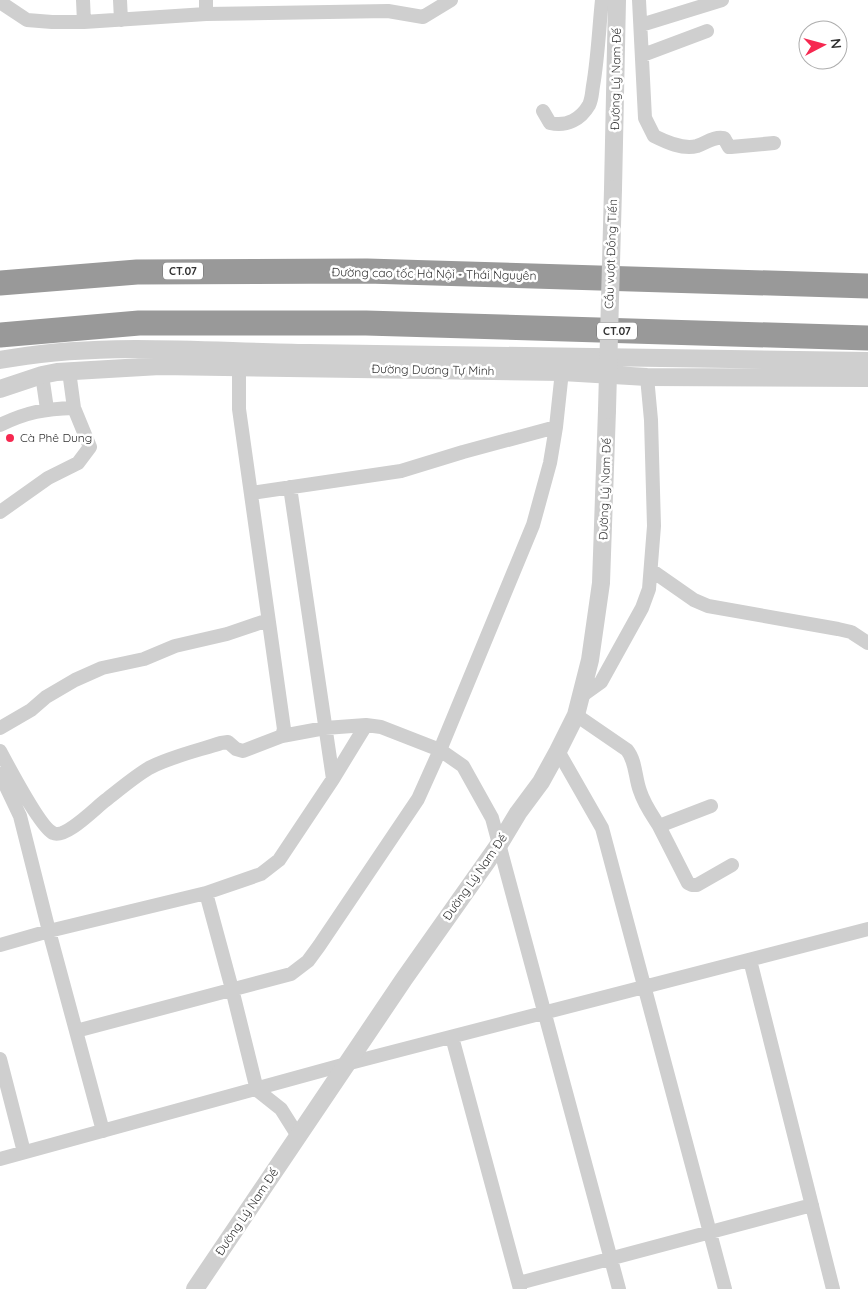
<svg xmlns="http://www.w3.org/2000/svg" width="868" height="1289" font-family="Quicksand,sans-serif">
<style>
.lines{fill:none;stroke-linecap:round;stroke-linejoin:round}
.minor{stroke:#cfcfcf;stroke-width:14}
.tertiary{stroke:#cfcfcf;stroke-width:18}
.motorway{stroke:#999;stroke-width:25}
.tertiary-bridge{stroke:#cfcfcf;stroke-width:18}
.poi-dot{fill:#f62850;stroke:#fff;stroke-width:2}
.labels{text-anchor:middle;stroke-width:5;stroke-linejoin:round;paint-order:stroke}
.shield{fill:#fff;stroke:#707070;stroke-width:1}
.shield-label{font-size:11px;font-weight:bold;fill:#323232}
.street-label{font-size:12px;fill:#323232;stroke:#fff}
.poi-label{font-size:12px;fill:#323232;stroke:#fff;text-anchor:start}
</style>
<rect width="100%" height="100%" fill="#fff"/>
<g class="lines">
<path class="minor" d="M 83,0 L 84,22
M 120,0 L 121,20
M 206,0 L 206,14
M 639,0 L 645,118 L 654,136 C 666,142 683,150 697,146 C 706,143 714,136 724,138 L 729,147 L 731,147 L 774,143
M 0,2 L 27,20 L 52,22 L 84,22 L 206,14 L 388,11 L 423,17 L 451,0
M 641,25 L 722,0
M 643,55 L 707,31
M 543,111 L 550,123 C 567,127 581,119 589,105 C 592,99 592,92 593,86 C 598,57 599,28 602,0
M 42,375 L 47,409
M 0,425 C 27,412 44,409 74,408
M 290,487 L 333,779
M 251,493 L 401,471 L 463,452 L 556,427
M 0,512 L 48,478 L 78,463 L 90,447 L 74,408 L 69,371
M 651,570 L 694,600 L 708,606 L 838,629 L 851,632 L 868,643
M 580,697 L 601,682 L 642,608 L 649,589 L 654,526 L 651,420 L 647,377
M 576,715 L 627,750 C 636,761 635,778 640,791 C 644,804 652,815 659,826 L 711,806
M 0,728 L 31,710 L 46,697 L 75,680 L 102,668 L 144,659 L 175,646 L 227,634 L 268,620
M 282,736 L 325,728 L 366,725 L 381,727 L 440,750 L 463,766 L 492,818 L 619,1289
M 0,751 C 8,766 41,828 53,833 C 66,839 96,807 106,800 C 120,789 134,777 149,768 C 169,757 200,750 221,743 L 228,742 L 236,749 L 243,751 L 282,736 L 284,729 L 239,409 L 239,357
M 558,751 L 602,828 L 725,1289
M 0,774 L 20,816 L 49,931 L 103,1131
M 659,826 L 688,883 L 692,885 L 697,885 L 732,865
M 206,893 L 232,989 L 257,1090 L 281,1109 L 298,1136
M 0,945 L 49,931 L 206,893 L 261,874 L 279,860 L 333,779 L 366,725
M 750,960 L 833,1289
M 76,1031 L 291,974 L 308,961 L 319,946 L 418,799 L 440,750 L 533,525 L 550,463 L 556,427 L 563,362
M 452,1037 L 520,1289
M 0,1059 L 24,1152
M 0,1159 L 346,1064 L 868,929
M 519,1283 L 812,1205"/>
<path class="tertiary" d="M 613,189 L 617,0
M 0,360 C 102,341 207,352 309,353 C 496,355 682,358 868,361
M 0,389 L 42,375 L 57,372 L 160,366 L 562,372 L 647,377 L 868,378
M 195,1289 L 404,979 L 500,843 L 518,813 L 541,782 L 558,751 L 576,715 L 590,660 L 601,583 L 607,410"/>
<path class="motorway" d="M 0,283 L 137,272 L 367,271 L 868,286
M 0,335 L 139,323 L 366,323 L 868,338"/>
<path class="tertiary-bridge" d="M 607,410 L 613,189"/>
</g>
<circle class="poi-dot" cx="10" cy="438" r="5"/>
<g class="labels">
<g class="shield">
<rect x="163" y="262.5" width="40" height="17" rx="4"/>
<rect x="597" y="322.5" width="40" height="17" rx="4"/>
</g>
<g class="shield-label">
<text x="183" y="275">CT.07</text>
<text x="617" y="335">CT.07</text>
</g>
<g class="street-label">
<text transform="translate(616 79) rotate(-89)" y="4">Đường Lý Nam Đế</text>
<text transform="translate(611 254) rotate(-88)" y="4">Cầu vượt Đồng Tiến</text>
<text transform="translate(434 274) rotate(1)" y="4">Đường cao tốc Hà Nội - Thái Nguyên</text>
<text transform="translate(433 370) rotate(1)" y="4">Đường Dương Tự Minh</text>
<text transform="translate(605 489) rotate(-88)" y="4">Đường Lý Nam Đế</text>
<text transform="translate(475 877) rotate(-55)" y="4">Đường Lý Nam Đế</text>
<text transform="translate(247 1212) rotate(-56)" y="4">Đường Lý Nam Đế</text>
</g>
<g class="poi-label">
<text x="20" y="442">Cà Phê Dung</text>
</g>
</g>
<g transform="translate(823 45) rotate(84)"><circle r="24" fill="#ffffff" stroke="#adadad"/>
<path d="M0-4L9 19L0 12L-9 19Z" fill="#f62850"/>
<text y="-8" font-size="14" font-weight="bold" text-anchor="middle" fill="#323232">N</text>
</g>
</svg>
